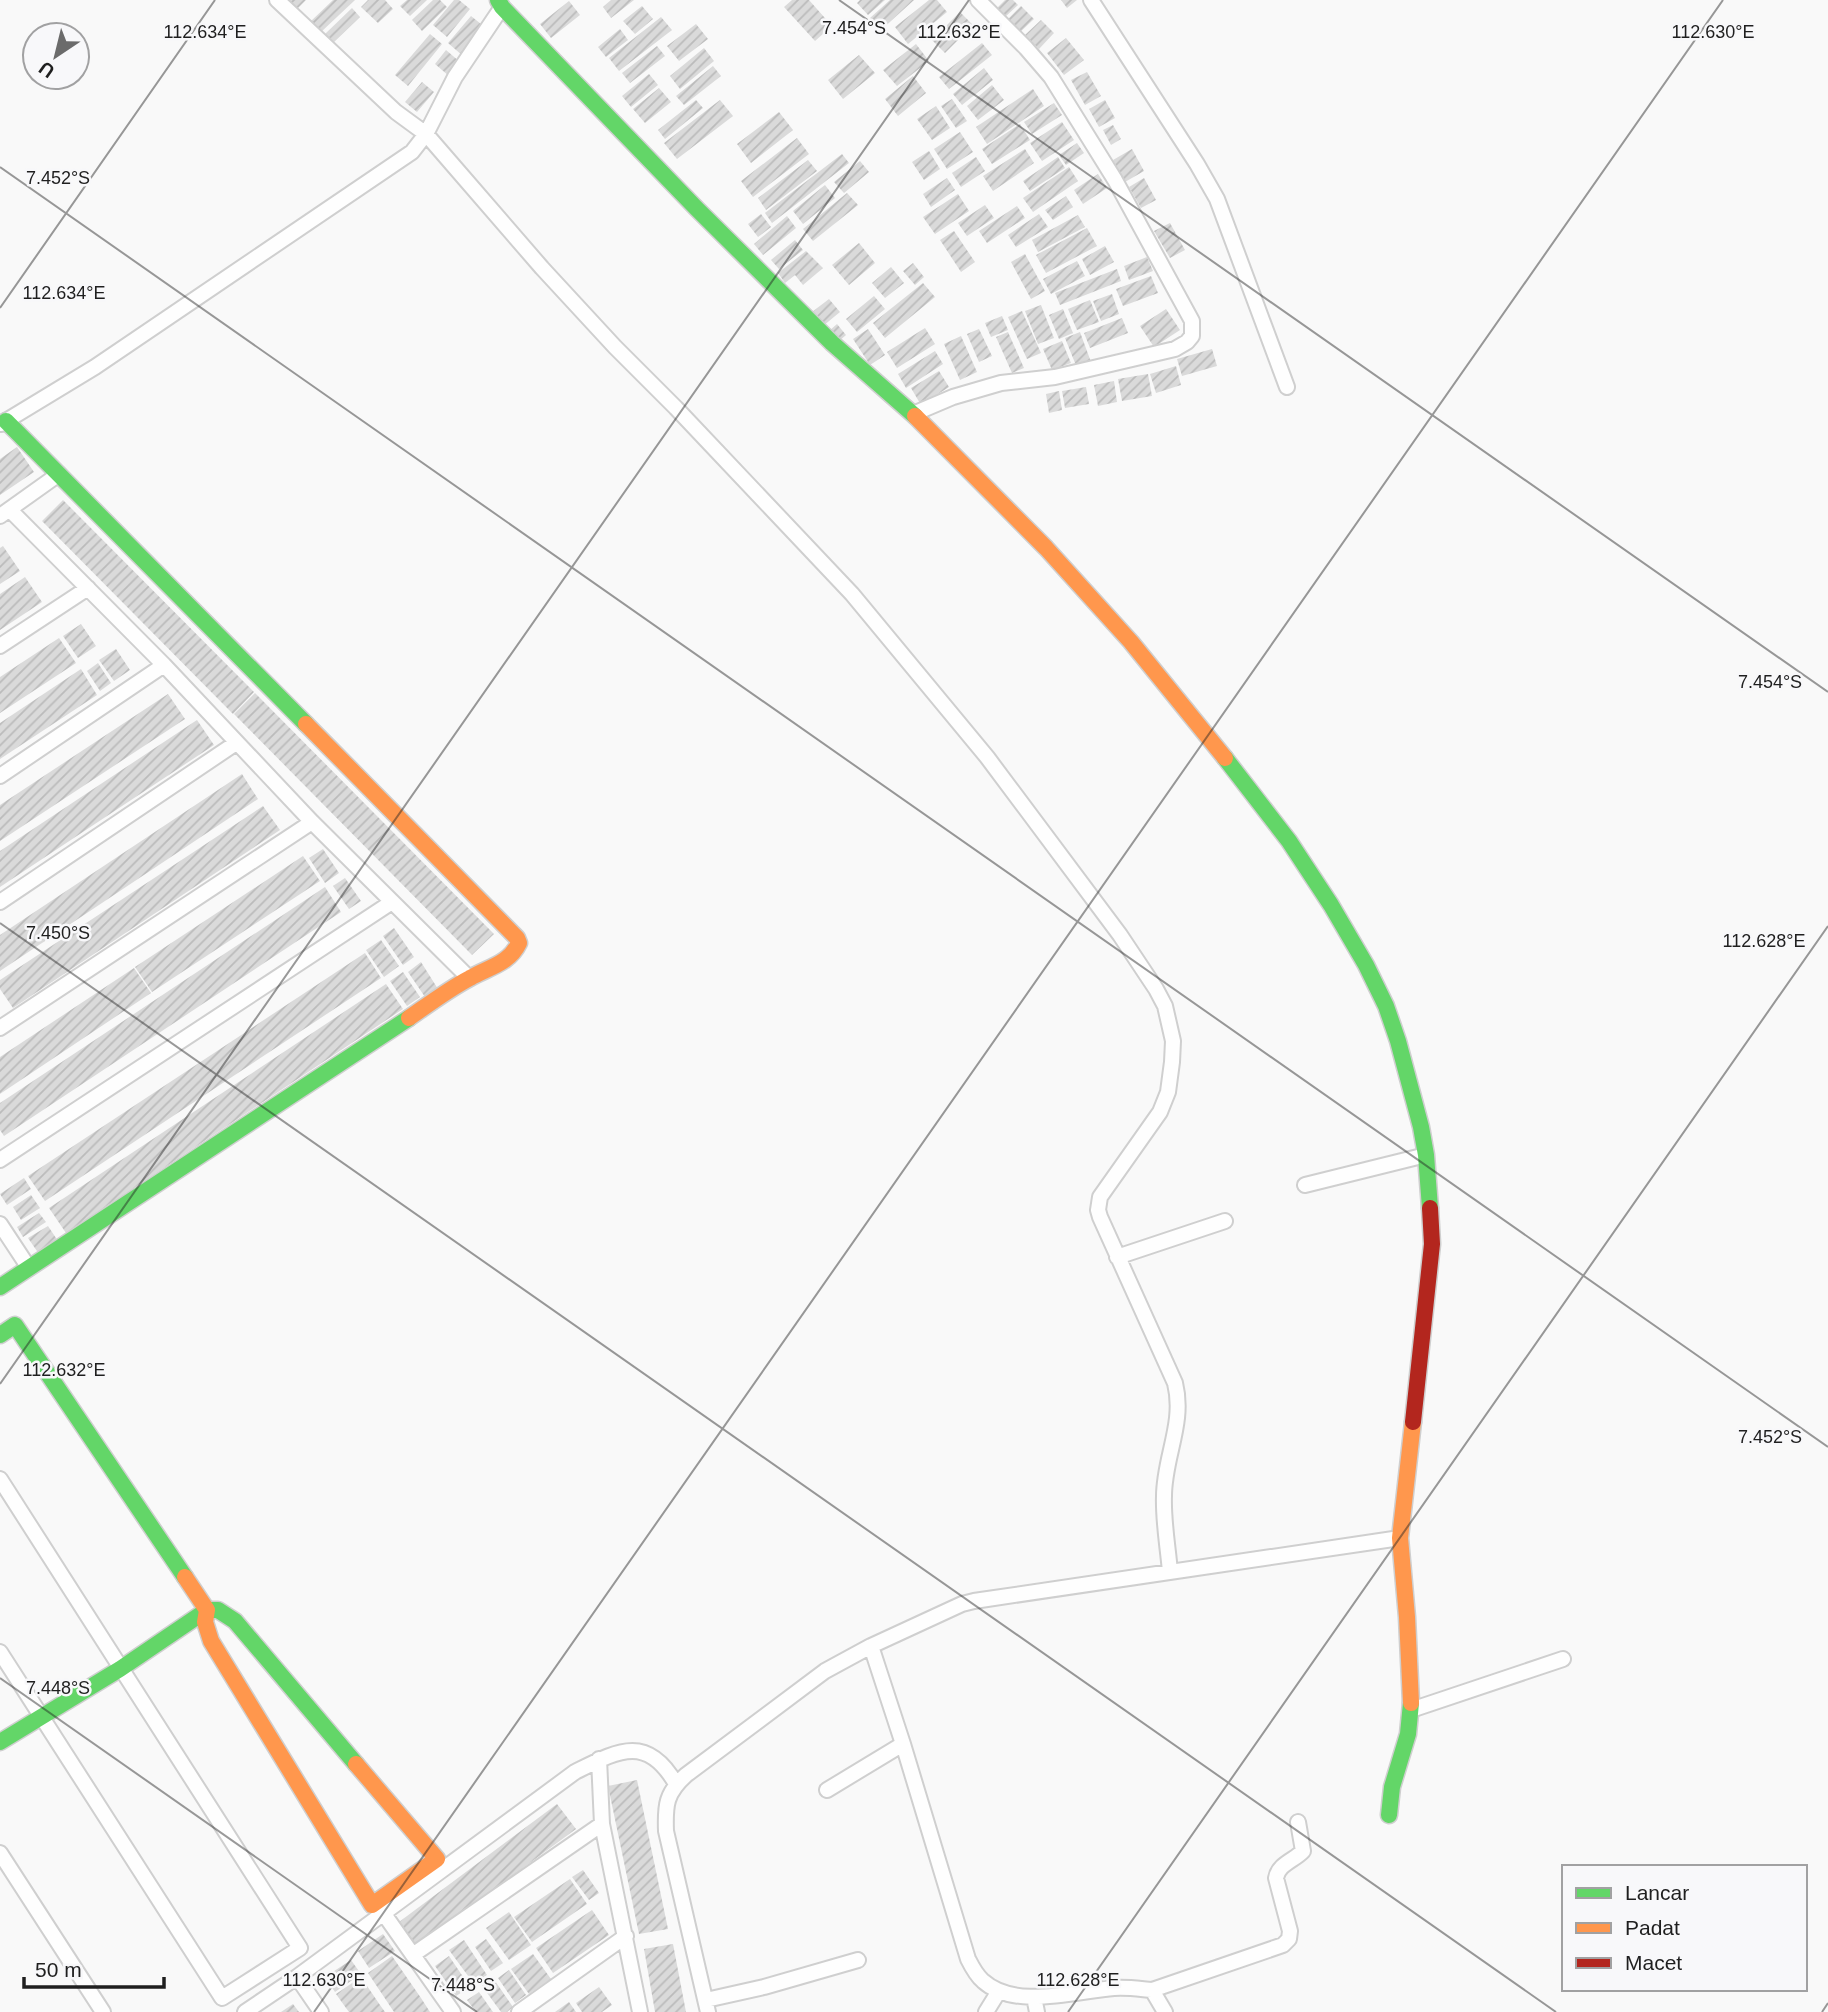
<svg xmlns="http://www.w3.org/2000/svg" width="1828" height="2012" font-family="Arial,sans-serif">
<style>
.building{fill:url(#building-hatch)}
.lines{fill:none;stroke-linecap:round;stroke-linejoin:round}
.street-casing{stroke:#cfcfcf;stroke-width:18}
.fast-casing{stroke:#cfcfcf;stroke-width:19}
.slow-casing{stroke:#cfcfcf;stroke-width:19}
.jam-casing{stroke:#cfcfcf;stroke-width:19}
.street{stroke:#fefefe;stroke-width:14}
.fast{stroke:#63d668;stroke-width:16}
.slow{stroke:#ff974d;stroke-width:16}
.jam{stroke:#b3261e;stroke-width:16}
.ticks{fill:none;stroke:#1f1f1f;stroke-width:2;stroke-opacity:0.45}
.ticks-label{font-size:18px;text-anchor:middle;fill:#1f1f1f;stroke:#f8f8fa;stroke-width:5;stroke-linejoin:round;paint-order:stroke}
</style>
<defs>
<pattern id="building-hatch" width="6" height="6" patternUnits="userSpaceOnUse" patternTransform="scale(1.75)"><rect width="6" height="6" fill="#dadada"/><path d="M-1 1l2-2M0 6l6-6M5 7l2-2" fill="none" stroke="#bbb"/></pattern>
</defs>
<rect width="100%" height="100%" fill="#f9f9f9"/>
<path class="building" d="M 288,0 L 306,0 L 297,9 Z
M 333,0 L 355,0 L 320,33 L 310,22 Z
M 368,0 L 385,0 L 393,9 L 378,23 L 361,7 Z
M 407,0 L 427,0 L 410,16 L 400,6 Z
M 433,0 L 440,0 L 447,7 L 422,31 L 412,20 Z
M 454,0 L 459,0 L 470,9 L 447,37 L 433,25 Z
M 611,0 L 634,0 L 611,18 L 603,7 Z
M 792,0 L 809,0 L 832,26 L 815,41 L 784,7 Z
M 860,0 L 885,0 L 868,15 L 857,3 Z
M 890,0 L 914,0 L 881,30 L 870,18 Z
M 929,0 L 937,0 L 947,12 L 908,44 L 895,27 Z
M 1005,0 L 1013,0 L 1018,5 L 1005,17 L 996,9 Z
M 1061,0 L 1077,0 L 1067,8 Z
M 569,1 L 580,15 L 551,38 L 540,24 Z
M 642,6 L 653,19 L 635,34 L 623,21 Z
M 1021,6 L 1034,19 L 1018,34 L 1006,21 Z
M 352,8 L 360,17 L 332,44 L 324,35 Z
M 960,12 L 973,25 L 945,53 L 932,40 Z
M 471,16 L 486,28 L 463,56 L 448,43 Z
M 661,17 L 672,30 L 619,71 L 609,58 Z
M 1041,20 L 1054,33 L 1039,49 L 1025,35 Z
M 696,24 L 708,39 L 679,61 L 667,46 Z
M 620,29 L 628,40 L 606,57 L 598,47 Z
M 430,34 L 442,44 L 408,86 L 395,75 Z
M 1066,38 L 1084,60 L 1064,75 L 1047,53 Z
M 982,43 L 992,55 L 949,89 L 939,77 Z
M 916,44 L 929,61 L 897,86 L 883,70 Z
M 657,46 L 665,56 L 630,83 L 622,73 Z
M 704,48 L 714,61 L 680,89 L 670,76 Z
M 446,50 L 460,62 L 449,76 L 435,64 Z
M 859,55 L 875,73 L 843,99 L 828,80 Z
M 713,66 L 721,76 L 684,105 L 676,96 Z
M 984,68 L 993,80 L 962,105 L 953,94 Z
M 1087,72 L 1101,96 L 1085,105 L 1071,80 Z
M 649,74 L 658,85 L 631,107 L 622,96 Z
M 913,76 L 926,93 L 898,116 L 885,99 Z
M 422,82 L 434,92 L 417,112 L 405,102 Z
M 992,85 L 1004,100 L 978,120 L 967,106 Z
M 659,88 L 671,102 L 645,123 L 633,109 Z
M 1033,89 L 1044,106 L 987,144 L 976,127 Z
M 952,99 L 967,121 L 956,128 L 941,106 Z
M 696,100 L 703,108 L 665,139 L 658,130 Z
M 720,100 L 733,116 L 677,159 L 664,143 Z
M 1105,100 L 1115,118 L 1099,127 L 1089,109 Z
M 1054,103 L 1062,115 L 1032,134 L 1024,122 Z
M 936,106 L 950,128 L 932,140 L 917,119 Z
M 779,112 L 793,130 L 751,163 L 737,144 Z
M 1062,122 L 1074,140 L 1042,161 L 1030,143 Z
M 1020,124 L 1030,140 L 992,164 L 982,149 Z
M 1113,125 L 1121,139 L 1111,145 L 1103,130 Z
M 960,132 L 973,152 L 947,169 L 934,149 Z
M 797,138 L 809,154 L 753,197 L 741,181 Z
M 1077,143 L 1084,153 L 1066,165 L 1059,155 Z
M 1025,149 L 1034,163 L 993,191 L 983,176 Z
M 1132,149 L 1144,171 L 1125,182 L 1113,160 Z
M 929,151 L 940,169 L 924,180 L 912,162 Z
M 842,154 L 849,163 L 772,223 L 765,213 Z
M 976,157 L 985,171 L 961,187 L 952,173 Z
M 1058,157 L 1065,168 L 1030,191 L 1023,181 Z
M 808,160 L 817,171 L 766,210 L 758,198 Z
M 860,161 L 869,172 L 844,193 L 834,182 Z
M 1069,167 L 1078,181 L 1033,212 L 1023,198 Z
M 1098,174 L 1107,188 L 1083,204 L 1074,190 Z
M 947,178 L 955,190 L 931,207 L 923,194 Z
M 1144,178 L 1156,200 L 1141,208 L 1129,187 Z
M 825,185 L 835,198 L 803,224 L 793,211 Z
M 847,193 L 858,205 L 813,241 L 803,229 Z
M 958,194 L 969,211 L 935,234 L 923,217 Z
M 1066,196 L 1073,207 L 1053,220 L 1045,210 Z
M 985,205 L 994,218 L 967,236 L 958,223 Z
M 1017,206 L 1025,218 L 987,243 L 979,231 Z
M 761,214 L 771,227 L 758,237 L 748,224 Z
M 1039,214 L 1048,227 L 1016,247 L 1008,235 Z
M 1078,215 L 1085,227 L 1038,252 L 1032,240 Z
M 787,216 L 796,228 L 763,255 L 754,244 Z
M 1170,223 L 1185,250 L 1170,258 L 1154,231 Z
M 1087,228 L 1097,246 L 1046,273 L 1036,255 Z
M 954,231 L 975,262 L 961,272 L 940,240 Z
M 795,240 L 803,250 L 779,269 L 771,260 Z
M 859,243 L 875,263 L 849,285 L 832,265 Z
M 1105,246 L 1114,262 L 1090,275 L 1082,259 Z
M 806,251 L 823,268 L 803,285 L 795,275 L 785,283 L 778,273 Z
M 1025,254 L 1045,291 L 1031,299 L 1011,262 Z
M 1147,257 L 1153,271 L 1129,280 L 1124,266 Z
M 1077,261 L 1085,276 L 1051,294 L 1043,279 Z
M 913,263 L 924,277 L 915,285 L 903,271 Z
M 891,267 L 904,283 L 885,298 L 872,283 Z
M 1117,269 L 1121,281 L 1060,305 L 1055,293 Z
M 1151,276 L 1158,293 L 1123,306 L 1116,289 Z
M 923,283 L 935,297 L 885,338 L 873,323 Z
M 1112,294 L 1119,314 L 1101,321 L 1093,301 Z
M 874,296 L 885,309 L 857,332 L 846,319 Z
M 829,299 L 840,312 L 823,326 L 812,312 Z
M 1090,300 L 1099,322 L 1077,330 L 1068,309 Z
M 1041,305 L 1054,338 L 1038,344 L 1025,311 Z
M 1063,309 L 1073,333 L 1059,339 L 1049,315 Z
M 1166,309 L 1180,330 L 1154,347 L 1140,326 Z
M 1022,311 L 1041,353 L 1027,359 L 1008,317 Z
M 1002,316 L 1008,330 L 991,337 L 985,323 Z
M 1122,318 L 1128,333 L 1090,348 L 1084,333 Z
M 837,324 L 846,335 L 838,342 L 829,331 Z
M 925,328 L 935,344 L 897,368 L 887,352 Z
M 868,329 L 885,355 L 870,365 L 853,339 Z
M 979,329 L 992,356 L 979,362 L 967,334 Z
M 1008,332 L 1024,368 L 1012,373 L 996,337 Z
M 1080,332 L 1091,362 L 1077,368 L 1065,338 Z
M 961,336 L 977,372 L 960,380 L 944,344 Z
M 1062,341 L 1071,363 L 1052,370 L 1043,349 Z
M 1212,349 L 1217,366 L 1182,376 L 1177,359 Z
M 935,351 L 943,364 L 906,388 L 898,374 Z
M 1176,366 L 1181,385 L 1156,393 L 1150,374 Z
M 939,371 L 949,387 L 921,405 L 911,388 Z
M 1148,374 L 1152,396 L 1122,401 L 1118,379 Z
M 1114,381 L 1117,402 L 1098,406 L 1094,385 Z
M 1086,387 L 1089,404 L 1065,408 L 1062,391 Z
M 1059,391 L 1062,410 L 1049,413 L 1046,394 Z
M 17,447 L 34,472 L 0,495 L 0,459 Z
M 63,500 L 254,692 L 233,714 L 42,521 Z
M 3,546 L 20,571 L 0,584 L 0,548 Z
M 25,577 L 42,602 L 0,630 L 0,594 Z
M 81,624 L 96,646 L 78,658 L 63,636 Z
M 59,638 L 76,663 L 0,713 L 0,677 Z
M 116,649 L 130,670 L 114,681 L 99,660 Z
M 98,663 L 111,683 L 100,691 L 87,671 Z
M 81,669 L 97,695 L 0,759 L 0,723 Z
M 255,693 L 494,934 L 472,955 L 234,714 Z
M 168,694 L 185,719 L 0,841 L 0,805 Z
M 197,720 L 214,745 L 0,887 L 0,851 Z
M 242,774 L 258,799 L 0,971 L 0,935 Z
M 263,806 L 280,830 L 13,1008 L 0,989 L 0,980 Z
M 323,849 L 339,873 L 325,883 L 309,858 Z
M 303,856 L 320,881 L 152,992 L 135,967 Z
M 345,878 L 361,901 L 349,909 L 333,886 Z
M 325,887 L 341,912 L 4,1136 L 0,1130 L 0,1103 Z
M 394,928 L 414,957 L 403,965 L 383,936 Z
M 381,940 L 399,966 L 384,977 L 366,950 Z
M 365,953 L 381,978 L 45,1201 L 28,1176 Z
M 421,962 L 438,989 L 425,997 L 408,972 Z
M 134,968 L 151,993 L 0,1094 L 0,1057 Z
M 403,972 L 420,997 L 407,1006 L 390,981 Z
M 386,984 L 403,1009 L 66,1233 L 49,1208 Z
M 24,1178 L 31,1189 L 7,1205 L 0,1194 Z
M 31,1195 L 40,1208 L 21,1220 L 13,1207 Z
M 39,1213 L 46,1222 L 23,1237 L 17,1227 Z
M 48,1226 L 58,1241 L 39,1254 L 28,1238 Z
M 637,1780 L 668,1929 L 639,1934 L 608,1786 Z
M 557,1804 L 576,1829 L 413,1949 L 395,1925 Z
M 583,1870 L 599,1893 L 589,1900 L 572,1877 Z
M 570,1879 L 587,1904 L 532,1942 L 514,1917 Z
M 592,1910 L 609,1935 L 553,1973 L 536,1948 Z
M 509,1912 L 531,1945 L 509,1960 L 486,1928 Z
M 383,1934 L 395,1951 L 369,1968 L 358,1951 Z
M 486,1939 L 503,1963 L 491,1971 L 475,1947 Z
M 464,1940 L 487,1975 L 474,1984 L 449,1950 Z
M 673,1944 L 686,2012 L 655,2012 L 644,1949 Z
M 533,1954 L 551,1979 L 529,1994 L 511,1969 Z
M 392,1956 L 421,1998 L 430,2012 L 394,2012 L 368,1973 Z
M 449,1956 L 470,1987 L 456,1996 L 435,1966 Z
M 351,1960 L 361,1974 L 335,1992 L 325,1977 Z
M 509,1970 L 526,1995 L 515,2003 L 498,1978 Z
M 361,1977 L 380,2005 L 385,2012 L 349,2012 L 346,2008 L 336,1994 Z
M 493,1978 L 513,2007 L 507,2012 L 501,2012 L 482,1986 Z
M 599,1987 L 612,2005 L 602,2012 L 582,2012 L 576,2003 Z
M 479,1992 L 493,2012 L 476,2012 L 467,2000 Z
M 569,2002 L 576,2012 L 555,2012 Z
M 293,2004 L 299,2012 L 281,2012 Z"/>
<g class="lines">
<g class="street-casing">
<path id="street" d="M 277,0 L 396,112 L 426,134 L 542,268 L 615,347 L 676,408 L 852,594 L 987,757 L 1120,935 L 1156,989 L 1165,1006 L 1173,1041 L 1172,1062 L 1168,1092 L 1160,1112 L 1100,1197 L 1098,1210 L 1100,1217 L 1175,1383 C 1185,1423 1164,1457 1164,1496 C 1163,1521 1168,1547 1170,1572
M 1091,0 L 1197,164 L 1217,199 L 1287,387
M 913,414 L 953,397 L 1001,383 L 1055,377 L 1175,349 L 1187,342 L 1192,336 L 1192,321 L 1115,180 L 1051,77 L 1026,48 L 978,0
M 1,424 L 95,367 L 412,152 L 426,134 L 455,77 L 502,7
M 10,510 L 164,665 L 312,822 L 469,978
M 0,516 L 59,474
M 0,646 L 88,588
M 0,776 L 164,665
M 0,902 L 236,743
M 0,1028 L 312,822
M 0,1160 L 392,902
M 1305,1185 L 1426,1155
M 0,1224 L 29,1268
M 1117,1257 L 1225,1221
M 0,1479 L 300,1948 L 222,1998 L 0,1652
M 1411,1710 L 1563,1659
M 599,1759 L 602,1824 L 640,2012
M 827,1790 L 903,1744
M 0,1853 L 103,2012
M 384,1914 L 453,2012
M 414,1954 L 602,1824
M 297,1977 L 321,2012
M 1152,1990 L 1283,1945 L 1289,1939 L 1290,1931 L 1276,1878 C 1278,1864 1295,1860 1303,1851 L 1298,1822
M 1034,1997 L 1037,2012
M 706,2000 L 764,1987 L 858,1960
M 245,2012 L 297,1977 L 575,1772 C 617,1751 647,1733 676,1784
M 519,2012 L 626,1936
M 708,2012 L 666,1831 C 665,1805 666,1793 686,1775 L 825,1671 L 871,1646
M 986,2012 L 999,1991
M 1165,2012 L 1152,1990 C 1140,1989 1127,1987 1114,1988 C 1076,1991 1015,2010 983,1981 C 976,1975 972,1967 968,1959 L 903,1744 L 871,1646 L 962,1604 L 974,1601 L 1400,1538"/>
</g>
<g class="fast-casing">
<path id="fast" d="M 498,0 L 502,7 L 697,209 L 832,343 L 915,416
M 6,421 L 306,724
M 1225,758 L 1289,841 L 1331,905 L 1366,965 L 1386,1006 L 1398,1041 L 1421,1127 L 1426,1155 L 1430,1208
M 0,1287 L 409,1018
M 0,1335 L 15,1325 L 185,1577
M 0,1742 L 120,1669 L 207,1610 L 218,1610 L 235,1621 L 356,1764
M 1389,1815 L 1392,1787 L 1408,1734 L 1411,1703"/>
</g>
<g class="slow-casing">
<path id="slow" d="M 915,416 L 1046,548 L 1131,642 L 1225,758
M 306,724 L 517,938 L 519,943 C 509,964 489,967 470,978 C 449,989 429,1004 409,1018
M 185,1577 L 207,1610 L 205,1622 L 211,1641 L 372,1905 L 437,1859 L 356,1764
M 1411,1703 L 1407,1617 L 1400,1538 L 1413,1422"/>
</g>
<g class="jam-casing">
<path id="jam" d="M 1413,1422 L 1432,1244 L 1430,1208"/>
</g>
<use href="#street" class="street"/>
<use href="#fast" class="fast"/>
<use href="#slow" class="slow"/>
<use href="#jam" class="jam"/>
</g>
<path class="ticks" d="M 839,0 L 1828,692M 0,167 L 1828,1447M 0,308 L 215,0M 0,923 L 1556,2012M 0,1384 L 969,0M 0,1678 L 477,2012M 314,2012 L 1723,0M 1068,2012 L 1828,926M 1822,2012 L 1828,2003"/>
<g class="ticks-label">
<text x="854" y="34">7.454°S</text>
<text x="205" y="38">112.634°E</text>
<text x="959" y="38">112.632°E</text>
<text x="1713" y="38">112.630°E</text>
<text x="58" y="184">7.452°S</text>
<text x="64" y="299">112.634°E</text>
<text x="1770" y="688">7.454°S</text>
<text x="58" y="939">7.450°S</text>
<text x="1764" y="947">112.628°E</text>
<text x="64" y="1376">112.632°E</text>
<text x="1770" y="1443">7.452°S</text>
<text x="58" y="1694">7.448°S</text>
<text x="324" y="1986">112.630°E</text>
<text x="1078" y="1986">112.628°E</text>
<text x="463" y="1991">7.448°S</text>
</g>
<rect x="1562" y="1865" width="245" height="126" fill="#f8f8fa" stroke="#a1a1a2" stroke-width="2"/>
<rect x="1576" y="1888" width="35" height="10" fill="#63d668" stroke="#a1a1a2" stroke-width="2"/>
<text x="1625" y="1900" font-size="21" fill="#1f1f1f">Lancar</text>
<rect x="1576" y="1923" width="35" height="10" fill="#ff974d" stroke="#a1a1a2" stroke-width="2"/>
<text x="1625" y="1935" font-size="21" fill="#1f1f1f">Padat</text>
<rect x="1576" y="1958" width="35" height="10" fill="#b3261e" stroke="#a1a1a2" stroke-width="2"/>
<text x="1625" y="1970" font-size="21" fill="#1f1f1f">Macet</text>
<g transform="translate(56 56) rotate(215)"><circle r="33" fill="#f8f8fa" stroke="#a1a1a2" stroke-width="2"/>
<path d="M0-5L12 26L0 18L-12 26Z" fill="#6b6b6b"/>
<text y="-10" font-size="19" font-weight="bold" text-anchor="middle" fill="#1f1f1f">U</text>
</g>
<path d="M24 1977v10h140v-10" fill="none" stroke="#1f1f1f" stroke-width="3.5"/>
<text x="35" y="1977" font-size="21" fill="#1f1f1f" stroke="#f8f8fa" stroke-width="5" paint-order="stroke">50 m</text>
</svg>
